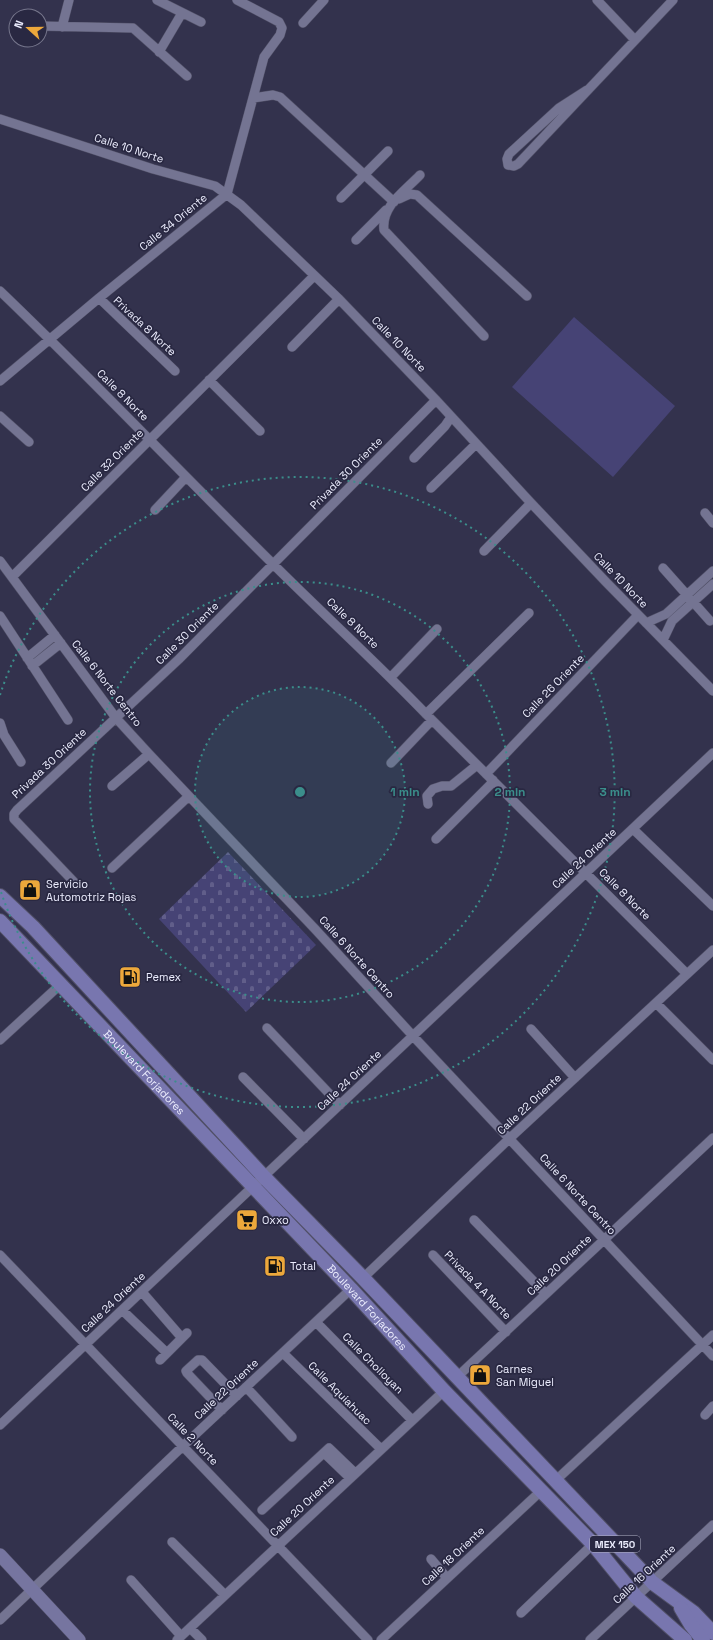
<svg xmlns="http://www.w3.org/2000/svg" width="713" height="1640" font-family="'Space Grotesk',sans-serif">
<style>
.cemetery{fill:url(#cemetery-stones)}
.pitch{fill:#464375}
.lines{fill:none;stroke-linecap:round;stroke-linejoin:round}
.street-casing{stroke:#515067;stroke-width:10}
.secondary-casing{stroke:#515067;stroke-width:14}
.primary-casing{stroke:#515067;stroke-width:16}
.street{stroke:#747492;stroke-width:9}
.secondary{stroke:#7675a0;stroke-width:13}
.primary{stroke:#7876af;stroke-width:14}
.ring{fill:none;stroke:#3b8e8b;stroke-width:2;stroke-dasharray:2 4}
.labels{text-anchor:middle;stroke-width:3.5;stroke-linejoin:round;paint-order:stroke}
.shield{fill:#292842;stroke:#b2b2c6;stroke-width:1}
.shield-label{font-size:10px;font-weight:bold;fill:#ecedfe}
.street-label{font-size:11px;fill:#ecedfe;stroke:#292842}
.poi-label{font-size:11px;fill:#ecedfe;stroke:#292842;text-anchor:start}
.centre{fill:#3b8e8b;stroke:#292842;stroke-width:2}
.ring-label{font-size:12px;text-anchor:middle;font-weight:bold;fill:#3b8e8b;stroke:#292842;stroke-width:3.5;stroke-linejoin:round;paint-order:stroke}
</style>
<defs>
<pattern id="cemetery-stones" width="16" height="16" patternUnits="userSpaceOnUse"><rect width="16" height="16" fill="#464375"/><path d="M2 7V4a2 2 0 0 1 4 0v3zM10 15v-3a2 2 0 0 1 4 0v3z" fill="#615e8a"/></pattern>
</defs>
<rect width="100%" height="100%" fill="#33324d"/>
<path class="cemetery" d="M 228,852 L 316,945 L 246,1012 L 159,919 Z"/>
<path class="pitch" d="M 574,317 L 675,406 L 613,477 L 512,387 Z"/>
<g class="lines">
<g class="street-casing">
<path id="street" d="M 157,0 L 201,22
M 597,0 L 635,40
M 303,23 L 324,0
M 40,26 L 133,28 L 187,76
M 62,27 L 69,0
M 159,52 L 182,13
M 587,90 L 559,108 L 509,154 L 507,159 L 508,165 L 514,166 L 518,164 L 673,0
M 253,98 L 273,95 L 280,97 L 394,202
M 0,119 L 153,169 L 215,186 L 241,205 L 339,299 L 436,400 L 531,503 L 606,582 L 713,691
M 420,175 C 405,191 381,206 384,230 L 484,336
M 341,198 L 388,151
M 399,199 L 410,194 L 417,195 L 527,296
M 356,240 L 386,210
M 0,291 C 93,380 181,473 272,563 C 323,614 376,662 426,714 L 687,974
M 99,298 L 175,371
M 292,347 L 339,299
M 209,380 L 260,431
M 0,381 L 99,298 L 227,194 L 264,57 L 280,35 L 282,28 L 279,22 L 237,0
M 0,416 L 29,442
M 414,458 L 445,426 L 451,417
M 431,488 L 476,444
M 155,510 L 186,477
M 705,513 L 713,523
M 484,551 L 531,503
M 0,561 L 116,718 L 149,754 L 315,929 L 413,1036 L 713,1356
M 663,568 L 710,621
M 12,577 L 314,276
M 0,616 L 68,720
M 646,623 L 666,614 L 713,571
M 663,640 L 672,621 L 713,584
M 27,658 L 55,635
M 32,666 L 61,643
M 391,677 L 437,629
M 426,714 L 529,613
M 0,723 L 4,735 L 21,762
M 391,763 L 432,720
M 486,774 L 638,615
M 112,786 L 149,754
M 428,804 L 427,796 L 433,789 L 442,786 L 451,786 L 477,765
M 633,829 L 713,906
M 436,839 L 490,785 L 493,780
M 112,868 L 189,796
M 74,882 L 14,819 L 14,814 L 17,810 L 179,659 L 436,400
M 656,1003 L 713,1060
M 267,1028 L 340,1105
M 531,1029 L 575,1078
M 0,1040 L 61,984
M 243,1077 L 304,1139
M 474,1220 L 546,1294
M 0,1255 L 368,1640
M 433,1255 L 506,1332
M 363,1278 L 509,1139 L 713,950
M 142,1292 L 182,1338
M 122,1310 L 167,1353
M 316,1322 L 412,1420
M 283,1353 L 381,1449
M 160,1360 L 187,1333
M 457,1377 L 713,1138
M 246,1387 L 292,1437
M 222,1410 L 187,1373 L 186,1371 L 198,1360 L 202,1360 L 237,1396
M 705,1415 L 713,1406
M 0,1425 L 713,753
M 324,1453 L 350,1478
M 555,1481 L 713,1335
M 262,1510 L 329,1448 L 355,1473
M 172,1542 L 225,1595
M 431,1559 L 447,1578
M 131,1580 L 181,1636
M 521,1613 L 593,1544
M 0,1620 L 183,1446 L 351,1289
M 190,1628 L 202,1640
M 177,1640 L 444,1391
M 381,1640 L 542,1490
M 590,1640 L 713,1525"/>
</g>
<g class="secondary-casing">
<path id="secondary" d="M 0,1555 L 79,1640"/>
</g>
<g class="primary-casing">
<g id="primary">
<path d="M 0,896 L 33,927 L 264,1177 L 363,1278 L 653,1583 L 694,1613 L 713,1633"/>
<path id="s1" d="M 0,921 L 351,1289 L 444,1391 L 593,1544 L 636,1597 L 685,1640"/>
<path d="M 681,1608 L 691,1625 L 703,1640"/>
</g>
</g>
<use href="#street" class="street"/>
<use href="#secondary" class="secondary"/>
<use href="#primary" class="primary"/>
</g>
<circle cx="300" cy="792" r="105" fill="#3b8e8b" fill-opacity=".12"/>
<g class="ring">
<circle cx="300" cy="792" r="105"/>
<circle cx="300" cy="792" r="210"/>
<path d="M0 695A315 315 0 1 1 0 889"/>
</g>
<defs>
<g id="shop-square" transform="scale(1.15)"><rect x="-9" y="-9" width="18" height="18" rx="4" fill="#eda83b" stroke="#292842"/><path d="M-5-2.5h2.3a2.7 3.5 0 0 1 5.4 0H5L5.5 6h-11ZM-1.5-2.5h3a1.5 2.3 0 0 0-3 0Z" fill="#111"/></g>
<g id="fuel-square" transform="scale(1.15)"><rect x="-9" y="-9" width="18" height="18" rx="4" fill="#eda83b" stroke="#292842"/><path d="M-5.5-6h7V0h2V4h1.3V-2.5L3-4.5l.8-.8L6-3V5H2.5V1h-1V6h-7ZM-4.2-4.7v3.2H.2V-4.7Z" fill="#111"/></g>
<g id="supermarket-square" transform="scale(1.15)"><rect x="-9" y="-9" width="18" height="18" rx="4" fill="#eda83b" stroke="#292842"/><path d="M-6-5.5h2.5l.6 2H6L4.5 2H-2.5L-4.4-4H-6ZM-1.5 3.2a1.3 1.3 0 1 0 .1 0ZM3 3.2a1.3 1.3 0 1 0 .1 0Z" fill="#111"/></g>
</defs>
<g fill-rule="evenodd">
<use href="#shop-square" x="30" y="890"/>
<use href="#fuel-square" x="130" y="977"/>
<use href="#supermarket-square" x="247" y="1220"/>
<use href="#fuel-square" x="275" y="1266"/>
<use href="#shop-square" x="480" y="1375"/>
</g>
<g class="labels">
<rect class="shield" x="590" y="1536" width="50" height="16" rx="3"/>
<g class="shield-label">
<text x="615" y="1548">MEX 150</text>
</g>
<g class="street-label">
<text transform="translate(129 148) rotate(18)" y="4">Calle 10 Norte</text>
<text transform="translate(173 222) rotate(-39)" y="4">Calle 34 Oriente</text>
<text transform="translate(145 326) rotate(43)" y="4">Privada 8 Norte</text>
<text transform="translate(399 344) rotate(46)" y="4">Calle 10 Norte</text>
<text transform="translate(123 395) rotate(45)" y="4">Calle 8 Norte</text>
<text transform="translate(112 460) rotate(-45)" y="4">Calle 32 Oriente</text>
<text transform="translate(346 473) rotate(-45)" y="4">Privada 30 Oriente</text>
<text transform="translate(621 580) rotate(46)" y="4">Calle 10 Norte</text>
<text transform="translate(353 623) rotate(44)" y="4">Calle 8 Norte</text>
<text transform="translate(187 633) rotate(-45)" y="4">Calle 30 Oriente</text>
<text transform="translate(107 683) rotate(52)" y="4">Calle 6 Norte Centro</text>
<text transform="translate(553 686) rotate(-46)" y="4">Calle 26 Oriente</text>
<text transform="translate(49 763) rotate(-43)" y="4">Privada 30 Oriente</text>
<text transform="translate(584 858) rotate(-43)" y="4">Calle 24 Oriente</text>
<text transform="translate(625 894) rotate(45)" y="4">Calle 8 Norte</text>
<text transform="translate(357 957) rotate(48)" y="4">Calle 6 Norte Centro</text>
<text dy="4" stroke="none"><textPath href="#s1" startOffset="209">Boulevard Forjadores</textPath></text>
<text transform="translate(349 1080) rotate(-43)" y="4">Calle 24 Oriente</text>
<text transform="translate(529 1104) rotate(-43)" y="4">Calle 22 Oriente</text>
<text transform="translate(578 1194) rotate(47)" y="4">Calle 6 Norte Centro</text>
<text transform="translate(559 1265) rotate(-43)" y="4">Calle 20 Oriente</text>
<text transform="translate(478 1285) rotate(46)" y="4">Privada 4 A Norte</text>
<text transform="translate(113 1302) rotate(-43)" y="4">Calle 24 Oriente</text>
<text dy="4" stroke="none"><textPath href="#s1" startOffset="533">Boulevard Forjadores</textPath></text>
<text transform="translate(373 1363) rotate(45)" y="4">Calle Cholloyan</text>
<text transform="translate(226 1389) rotate(-43)" y="4">Calle 22 Oriente</text>
<text transform="translate(340 1393) rotate(45)" y="4">Calle Aquiahuac</text>
<text transform="translate(193 1439) rotate(46)" y="4">Calle 2 Norte</text>
<text transform="translate(302 1506) rotate(-43)" y="4">Calle 20 Oriente</text>
<text transform="translate(453 1556) rotate(-43)" y="4">Calle 18 Oriente</text>
<text transform="translate(644 1574) rotate(-43)" y="4">Calle 16 Oriente</text>
</g>
<g class="poi-label">
<text x="46" y="888">Servicio<tspan x="46" dy="13">Automotriz Rojas</tspan></text>
<text x="146" y="981">Pemex</text>
<text x="262" y="1224">Oxxo</text>
<text x="290" y="1270">Total</text>
<text x="496" y="1373">Carnes<tspan x="496" dy="13">San Miguel</tspan></text>
</g>
</g>
<circle cx="300" cy="792" r="6" class="centre"/>
<g class="ring-label">
<text x="405" y="796">1 min</text>
<text x="510" y="796">2 min</text>
<text x="615" y="796">3 min</text>
</g>
<g transform="translate(28 28) rotate(291)"><circle r="19" fill="#292842" stroke="#77778d"/>
<path d="M0-3L7 15L0 10L-7 15Z" fill="#eda83b"/>
<text y="-6" font-size="11" font-weight="bold" text-anchor="middle" fill="#ecedfe">N</text>
</g>
</svg>
